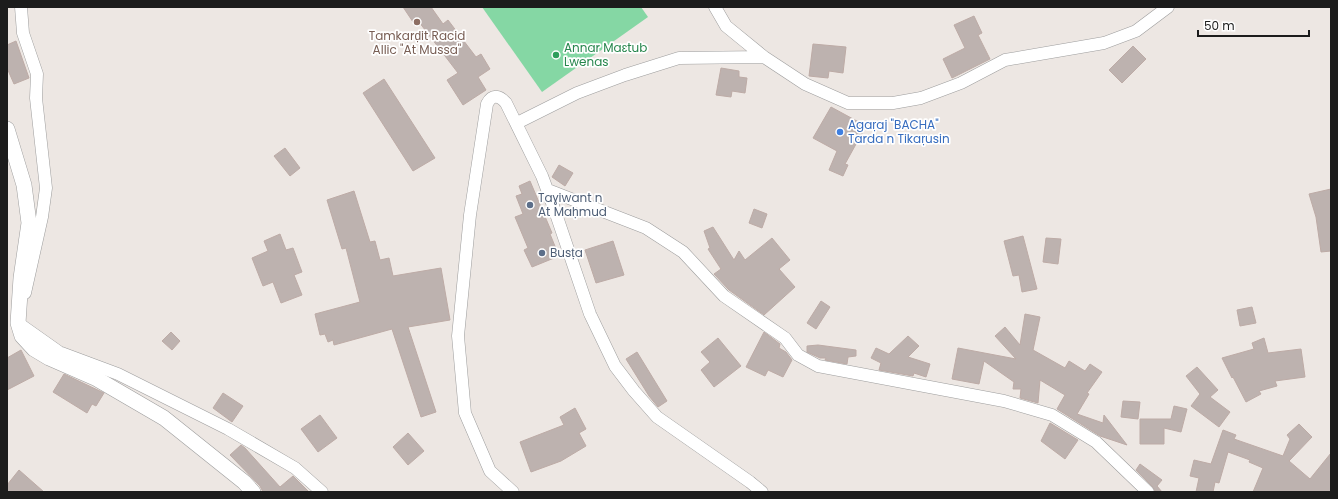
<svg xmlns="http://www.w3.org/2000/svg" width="1338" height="499" font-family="Poppins,sans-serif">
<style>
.pitch{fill:#85d7a4}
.building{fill:#bdb2af;stroke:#bdaba6}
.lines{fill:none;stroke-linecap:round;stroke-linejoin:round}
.minor-casing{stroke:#9d9d9d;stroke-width:13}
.tertiary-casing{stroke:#9d9d9d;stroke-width:16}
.minor{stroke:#fff;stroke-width:12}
.tertiary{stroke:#fff;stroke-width:15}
.education-dot{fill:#8d6e63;stroke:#fff;stroke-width:1.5}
.leisure-dot{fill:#2e9e5b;stroke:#fff;stroke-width:1.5}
.shop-dot{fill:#3f7fe0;stroke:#fff;stroke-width:1.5}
.service-dot{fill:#5c6f8a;stroke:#fff;stroke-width:1.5}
.labels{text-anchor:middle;stroke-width:3.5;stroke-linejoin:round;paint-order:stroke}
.education-label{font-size:12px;fill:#785e54;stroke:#fff}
.leisure-label{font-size:12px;fill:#27864d;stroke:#fff;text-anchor:start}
.shop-label{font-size:12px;fill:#366cbe;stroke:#fff;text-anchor:start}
.service-label{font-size:12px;fill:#4e5e75;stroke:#fff;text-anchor:start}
</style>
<rect width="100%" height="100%" fill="#ede7e3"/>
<path class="pitch" d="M 482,7 L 641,7 L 648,17 L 542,92 Z"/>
<path class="building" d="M 403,7 L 431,7 L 443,24 L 448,20 L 476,57 L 481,54 L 490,69 L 478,77 L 486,90 L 463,105 L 447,80 L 458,73 L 419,22 L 415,25 Z
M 974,16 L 982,33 L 978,35 L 990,59 L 952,78 L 943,59 L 965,48 L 954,25 Z
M 16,41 L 29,78 L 14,84 L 7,68 L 7,45 Z
M 813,44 L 846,47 L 843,73 L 829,71 L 828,78 L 809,76 Z
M 1133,46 L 1146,59 L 1122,83 L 1109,70 Z
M 721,68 L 739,71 L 739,77 L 747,78 L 745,93 L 732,91 L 731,97 L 716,95 Z
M 384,79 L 435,158 L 413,171 L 363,93 Z
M 831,107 L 866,126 L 845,164 L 848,165 L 843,176 L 829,170 L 837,151 L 813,138 Z
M 285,148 L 300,168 L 290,176 L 274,156 Z
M 559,165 L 573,173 L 565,186 L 552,177 Z
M 530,181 L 552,233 L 550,234 L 559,256 L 532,267 L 524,250 L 528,248 L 515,217 L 523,214 L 516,196 L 522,194 L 519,186 Z
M 1331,189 L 1331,251 L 1321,252 L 1316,217 L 1309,194 Z
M 354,191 L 370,242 L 375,241 L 380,260 L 389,258 L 393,276 L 441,268 L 450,320 L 408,327 L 436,412 L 421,417 L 392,329 L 334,345 L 333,340 L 328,342 L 325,334 L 320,335 L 315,314 L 360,302 L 346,248 L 342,249 L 327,200 Z
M 754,209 L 767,214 L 762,228 L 749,223 Z
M 713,227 L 734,260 L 739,251 L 745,260 L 772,238 L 790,260 L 779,269 L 795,287 L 764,315 L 729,290 L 714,274 L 721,269 L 708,249 L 710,248 L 704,231 Z
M 280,234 L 286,250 L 293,248 L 302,272 L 294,275 L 302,295 L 281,303 L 273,282 L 263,286 L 252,258 L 268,251 L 264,241 Z
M 1023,236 L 1037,289 L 1022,292 L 1019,275 L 1013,276 L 1004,241 Z
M 1046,238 L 1061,239 L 1058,264 L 1043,262 Z
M 613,241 L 624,275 L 596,283 L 585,250 Z
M 821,301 L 830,307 L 816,329 L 807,323 Z
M 1252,307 L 1256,323 L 1240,326 L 1237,310 Z
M 1025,314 L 1040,317 L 1033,350 L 1065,368 L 1069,361 L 1085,371 L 1090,364 L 1102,372 L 1087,393 L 1089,394 L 1077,414 L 1103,423 L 1104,415 L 1127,445 L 1100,436 L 1057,409 L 1065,395 L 1040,380 L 1038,403 L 1020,398 L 1021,389 L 1013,389 L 1014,382 L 984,361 L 979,384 L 952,379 L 958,348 L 1016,359 L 995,336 L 1005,327 L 1020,345 Z
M 171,332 L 180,341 L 172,350 L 162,341 Z
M 764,332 L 780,344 L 779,348 L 786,352 L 792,360 L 783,377 L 768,370 L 765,376 L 746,367 Z
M 908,336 L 919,346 L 908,357 L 930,364 L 926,377 L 914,373 L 913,376 L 879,370 L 881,363 L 871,358 L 876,348 L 889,354 Z
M 718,338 L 741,366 L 714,387 L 701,370 L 710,362 L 701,352 Z
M 1264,338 L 1268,353 L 1301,349 L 1305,377 L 1275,381 L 1277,386 L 1259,391 L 1261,394 L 1246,402 L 1233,377 L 1232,378 L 1222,358 L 1254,349 L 1252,343 Z
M 818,345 L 856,350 L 856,356 L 848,357 L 847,364 L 825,360 L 826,358 L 820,358 L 807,352 L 807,346 Z
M 21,350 L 34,376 L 7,390 L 7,358 Z
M 637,352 L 667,401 L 658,407 L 649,396 L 626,359 Z
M 1197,367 L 1218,390 L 1210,397 L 1230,412 L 1219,427 L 1191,406 L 1200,394 L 1186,376 Z
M 64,374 L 104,393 L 96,406 L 92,404 L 87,413 L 53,392 Z
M 223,393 L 243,406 L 232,422 L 213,408 Z
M 1123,401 L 1140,402 L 1138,419 L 1121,417 Z
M 1174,406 L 1187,409 L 1181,432 L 1164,428 L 1164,444 L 1140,444 L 1140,419 L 1171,419 Z
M 575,408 L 586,429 L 579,433 L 586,446 L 561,461 L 531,472 L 520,442 L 564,425 L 560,417 Z
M 320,415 L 337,438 L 318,452 L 301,429 Z
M 1050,423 L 1078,440 L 1065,459 L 1041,441 Z
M 1299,424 L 1312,437 L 1289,461 L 1310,479 L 1331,453 L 1331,492 L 1253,492 L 1263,468 L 1249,462 L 1250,460 L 1228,452 L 1219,483 L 1215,482 L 1213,492 L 1196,492 L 1199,478 L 1190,476 L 1194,460 L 1211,464 L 1223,430 L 1236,435 L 1234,439 L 1283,456 L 1290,439 L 1287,435 Z
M 408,433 L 424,451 L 408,465 L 393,447 Z
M 241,445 L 245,448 L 280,487 L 293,476 L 309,492 L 263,492 L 260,486 L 230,455 Z
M 1140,464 L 1162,480 L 1157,486 L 1162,492 L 1155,491 L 1153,487 L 1136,470 Z
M 19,470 L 44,492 L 7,492 L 7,485 Z"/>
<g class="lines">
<g class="minor-casing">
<path id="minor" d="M 21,7 L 23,33 L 37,74 L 36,98 L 46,188 L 42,217 L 25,293
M 715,7 L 726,26 L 764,57
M 517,123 L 577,93 L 625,75 L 679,58 L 764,57 L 805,84 L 848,103 L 893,103 L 921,98 L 961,83 L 1005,60 L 1104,43 L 1136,31 L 1168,7
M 548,190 L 646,228 L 683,252 L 724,296 L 785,338 L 798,355 L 818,366 L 1004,401 L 1052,415 L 1096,442 L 1148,492
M 19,321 L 18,323 L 59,352 L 118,374 L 228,429 L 295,468 L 322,492
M 513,492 L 490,471 L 465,413 L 458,336 L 470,215 L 487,104 C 492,94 499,95 506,103 L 542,176 L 555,211 L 590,314 L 615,366 L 634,391 L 657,417 L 750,482 L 762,492"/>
</g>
<g class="tertiary-casing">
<path id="tertiary" d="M 7,129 L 24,185 L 29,223 L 21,278 L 18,323 L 22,336 L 34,349 L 49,358 L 97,379 L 164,418 L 244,482 L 253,492"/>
</g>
<use href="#minor" class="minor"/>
<use href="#tertiary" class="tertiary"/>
</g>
<circle class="education-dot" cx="417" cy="22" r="4"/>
<circle class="leisure-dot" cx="556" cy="55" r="4"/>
<circle class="shop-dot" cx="840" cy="132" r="4"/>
<g class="service-dot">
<circle cx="530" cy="205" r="4"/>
<circle cx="542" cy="253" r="4"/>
</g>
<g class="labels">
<g class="education-label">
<text x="417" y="40">Tamkarḍit Racid<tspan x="417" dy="14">Allic "At Mussa"</tspan></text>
</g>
<g class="leisure-label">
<text x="564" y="52">Annar Maɛtub<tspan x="564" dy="14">Lwenas</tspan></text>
</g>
<g class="shop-label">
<text x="848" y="129">Agaṛaj "BACHA"<tspan x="848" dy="14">Tarda n Tikaṛusin</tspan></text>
</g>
<g class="service-label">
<text x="538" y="202">Taɣiwant n<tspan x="538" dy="14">At Maḥmud</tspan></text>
<text x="550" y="257">Busṭa</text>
</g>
</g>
<rect width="1338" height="499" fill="none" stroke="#1c1c1c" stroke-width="16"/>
<path d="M1198 30v6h111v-6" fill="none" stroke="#1c1c1c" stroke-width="2"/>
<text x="1204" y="30" font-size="12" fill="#1c1c1c" stroke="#ffffff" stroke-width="3" paint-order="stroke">50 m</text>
</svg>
